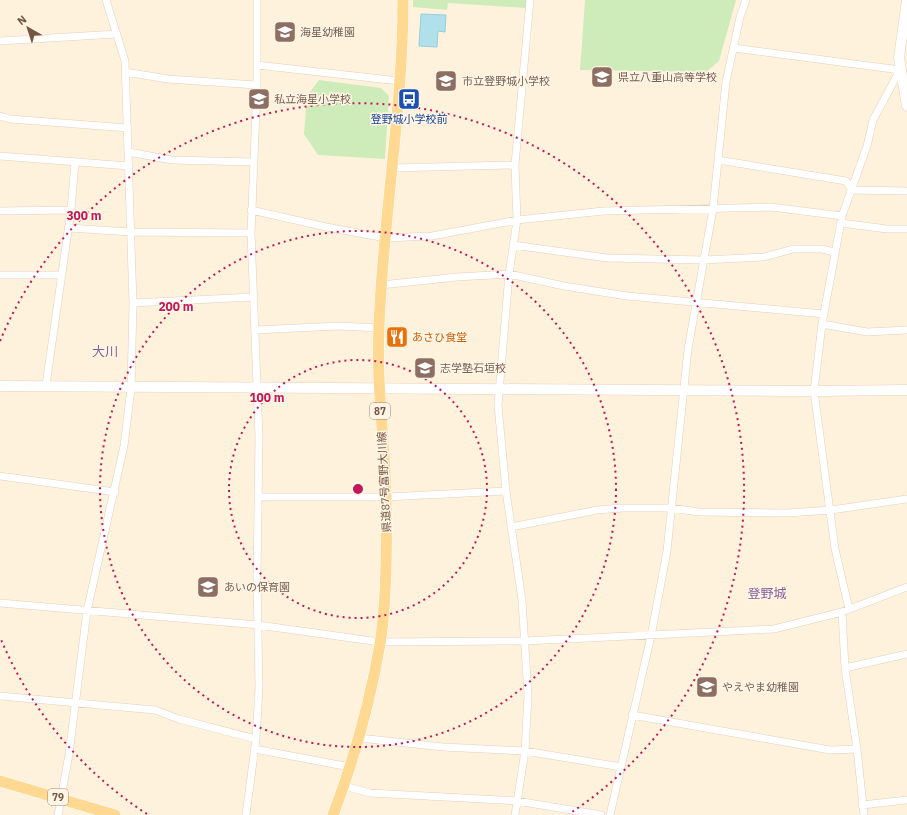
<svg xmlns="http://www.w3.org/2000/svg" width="907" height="815" font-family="'IBM Plex Sans','Noto Sans JP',sans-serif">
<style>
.green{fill:#ceecba}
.water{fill:#b0e0e9;stroke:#95cfdb}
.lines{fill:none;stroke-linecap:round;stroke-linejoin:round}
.street-casing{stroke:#e4cfbb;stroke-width:8}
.secondary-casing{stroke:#ead0b7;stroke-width:11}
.primary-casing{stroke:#fff;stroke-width:12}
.street{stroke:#fff;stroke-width:7}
.secondary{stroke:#fff;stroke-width:10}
.primary{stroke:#ffd892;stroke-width:11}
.ring{fill:none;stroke:#c2185b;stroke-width:2;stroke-dasharray:2 4}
.labels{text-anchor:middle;stroke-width:3;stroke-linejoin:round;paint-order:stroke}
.shield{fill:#fff5e4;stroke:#9e8673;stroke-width:1}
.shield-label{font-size:10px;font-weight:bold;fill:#755643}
.education-label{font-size:11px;fill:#785e54;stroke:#fff5e4;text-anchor:start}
.transit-label{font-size:11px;fill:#164399;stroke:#fff5e4}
.food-label{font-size:11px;fill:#c56008;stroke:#fff5e4;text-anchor:start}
.street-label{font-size:11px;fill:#755643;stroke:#fff5e4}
.quarter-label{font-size:13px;fill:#865e99;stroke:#fff5e4}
.centre{fill:#c2185b;stroke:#fff5e4;stroke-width:2}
.ring-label{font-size:12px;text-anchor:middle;font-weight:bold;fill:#c2185b;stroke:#fff5e4;stroke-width:3;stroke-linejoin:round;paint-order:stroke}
</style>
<rect width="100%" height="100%" fill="#fef2dc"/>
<path class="green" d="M 413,0 L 527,0 L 526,8 L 448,3 L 447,10 L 413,7 Z
M 585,0 L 736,0 L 719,61 L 706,72 L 580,70 Z
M 319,80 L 381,88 L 389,96 L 385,159 L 318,155 L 304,134 L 307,96 Z"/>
<path class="water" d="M 421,14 L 446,15 L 445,32 L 438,31 L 437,47 L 419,46 Z"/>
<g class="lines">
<g class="street-casing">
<path id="street" d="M 0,41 L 117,34
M 734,48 L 900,70 L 873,120 L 867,146 L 842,216 L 822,324 L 814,391 L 835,549 L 849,609
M 257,65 L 399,81
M 125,72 L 168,79 L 257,85
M 0,116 L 10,119 L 128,128
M 128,152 L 172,160 L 253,162
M 0,156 L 129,166
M 718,160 L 846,181 L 852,190 L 907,191
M 392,168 L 515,165
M 71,210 L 75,162
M 251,210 L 326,227 L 386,238 L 432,236 L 517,220 L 604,211 L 771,207 L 842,216
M 0,211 L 71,210 L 46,385
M 841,223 L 887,229 L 907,229
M 69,228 L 131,232 L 251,233
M 513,245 L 607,258 L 704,260 L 764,257 L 793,249 L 822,249 L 834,252
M 0,275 L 61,275
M 381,285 L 457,277 L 509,274 L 564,286 L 627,296 L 824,314
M 133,303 L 253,297
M 822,324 L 867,332 L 907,330
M 255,330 L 338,326 L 379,328
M 0,476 L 115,492
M 258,497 L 386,497 L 506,491
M 511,527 L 597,510 L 623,508 L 671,508 L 699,512 L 788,513 L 831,510 L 907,499
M 0,603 L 258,625 L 380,642 L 525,641 L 774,629 L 842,612 L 907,587
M 842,612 L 845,668 L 857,749 L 864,815
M 845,668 L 907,654
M 0,696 L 155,710 L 179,719 L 256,739
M 632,715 L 830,750 L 857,749
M 359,738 L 443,747 L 525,751 L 621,767
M 254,749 L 350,767
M 344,786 L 370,793 L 517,801 L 601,815
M 862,805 L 907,800
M 58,815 L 69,754 L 87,611 L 124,446 L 131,388 L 133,303 L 125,61 L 106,0
M 246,815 L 256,739 L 259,688 L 257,579 L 259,437 L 251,233 L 257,85 L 257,0
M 515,815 L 525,751 L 528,695 L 522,600 L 506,491 L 498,405 L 509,274 L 517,220 L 515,165 L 530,0
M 610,815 L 651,636 L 667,551 L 688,349 L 713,209 L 726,82 L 740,17 L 746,0"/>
</g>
<g class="secondary-casing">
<path id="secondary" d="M 907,0 L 899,58 L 907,106
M 0,386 L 814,391 L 907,390"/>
</g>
<g class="primary-casing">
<path id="primary" d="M 0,781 L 115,815
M 333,815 C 354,760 370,702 380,644 C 387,599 387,545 386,499 C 385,441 376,384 379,326 C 383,217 403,109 403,0"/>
</g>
<use href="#street" class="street"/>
<use href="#secondary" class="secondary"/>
<use href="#primary" class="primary"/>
</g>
<g class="ring">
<circle cx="358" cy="489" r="129"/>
<circle cx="358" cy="489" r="258"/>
<path d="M147 814A387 387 0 0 1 0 637M0 341A387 387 0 1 1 569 814"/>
</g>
<defs>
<g id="school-square" transform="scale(1.15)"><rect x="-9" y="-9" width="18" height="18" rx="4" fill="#8d6e63" stroke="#fff5e4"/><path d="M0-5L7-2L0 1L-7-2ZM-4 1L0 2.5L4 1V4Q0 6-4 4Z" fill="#fff"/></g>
<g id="bus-square" transform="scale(1.15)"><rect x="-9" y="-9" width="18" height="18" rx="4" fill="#1a4fb4" stroke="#fff5e4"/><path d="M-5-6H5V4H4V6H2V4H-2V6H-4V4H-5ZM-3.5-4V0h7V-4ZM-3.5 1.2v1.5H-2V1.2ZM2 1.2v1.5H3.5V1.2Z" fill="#fff"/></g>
<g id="restaurant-square" transform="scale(1.15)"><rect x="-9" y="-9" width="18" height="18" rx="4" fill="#e8710a" stroke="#fff5e4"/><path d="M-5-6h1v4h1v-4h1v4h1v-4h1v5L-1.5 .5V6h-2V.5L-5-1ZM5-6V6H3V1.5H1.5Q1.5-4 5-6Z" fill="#fff"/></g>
</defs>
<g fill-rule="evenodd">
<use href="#school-square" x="285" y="32"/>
<use href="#school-square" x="602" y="77"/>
<use href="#school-square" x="446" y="81"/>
<use href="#school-square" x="259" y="99"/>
<use href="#bus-square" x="409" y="99"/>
<use href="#restaurant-square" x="397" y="337"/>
<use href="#school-square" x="425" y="368"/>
<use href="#school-square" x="208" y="587"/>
<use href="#school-square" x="707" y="687"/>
</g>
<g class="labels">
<g class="shield">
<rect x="370" y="403" width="20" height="16" rx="3"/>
<rect x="48" y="789" width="20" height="16" rx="3"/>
</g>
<g class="shield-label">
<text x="380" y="415">87</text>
<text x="58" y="801">79</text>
</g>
<g class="education-label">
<text x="300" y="36">海星幼稚園</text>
<text x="618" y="81">県立八重山高等学校</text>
<text x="462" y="85">市立登野城小学校</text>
<text x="274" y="103">私立海星小学校</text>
<text x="440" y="372">志学塾石垣校</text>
<text x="224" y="591">あいの保育園</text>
<text x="722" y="691">やえやま幼稚園</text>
</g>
<g class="transit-label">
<text x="409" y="123">登野城小学校前</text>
</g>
<g class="food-label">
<text x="412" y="341">あさひ食堂</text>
</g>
<g class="street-label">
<text transform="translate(384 482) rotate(-93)" y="4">県道87号富野大川線</text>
</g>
<g class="quarter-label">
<text x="105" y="356">大川</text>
<text x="767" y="598">登野城</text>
</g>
</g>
<circle cx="358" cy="489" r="6" class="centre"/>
<g class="ring-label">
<text x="84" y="220">300 m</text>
<text x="176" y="311">200 m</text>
<text x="267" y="402">100 m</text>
</g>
<g transform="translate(28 28) rotate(321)" stroke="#fff5e4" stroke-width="3" paint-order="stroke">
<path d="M0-3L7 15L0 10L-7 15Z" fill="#755643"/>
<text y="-6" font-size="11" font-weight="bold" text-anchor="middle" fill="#755643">N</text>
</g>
</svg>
